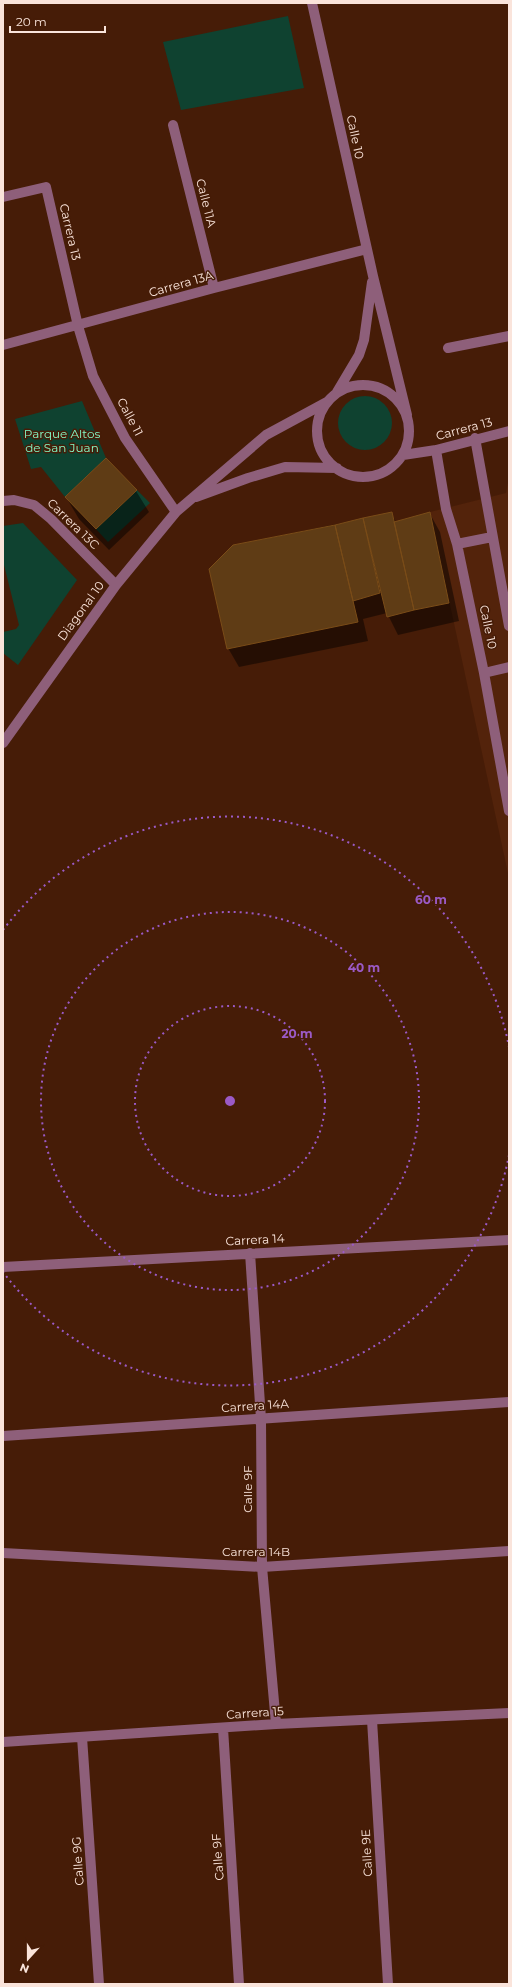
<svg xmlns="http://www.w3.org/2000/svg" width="512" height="1987" font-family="Montserrat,sans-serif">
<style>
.built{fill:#53230b}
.green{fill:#0f4230}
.shadow{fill:#0007}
.building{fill:#5f3c15;stroke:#7a4c18}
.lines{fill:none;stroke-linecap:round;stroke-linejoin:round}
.minor{stroke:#8e5f7a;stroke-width:10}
.ring{fill:none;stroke:#9b5ac6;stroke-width:2;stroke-dasharray:2 4}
.labels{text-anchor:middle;stroke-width:3;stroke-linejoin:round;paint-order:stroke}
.street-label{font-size:12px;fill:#fae4db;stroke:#461c07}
.park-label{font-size:12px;fill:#81f9c8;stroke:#461c07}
.centre{fill:#9b5ac6;stroke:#461c07;stroke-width:2}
.ring-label{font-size:12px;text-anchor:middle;font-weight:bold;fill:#9b5ac6;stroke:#461c07;stroke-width:3;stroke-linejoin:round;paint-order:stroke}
</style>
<rect width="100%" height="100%" fill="#461c07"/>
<path class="built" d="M 509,477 L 509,878 L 430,512 L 506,493 Z"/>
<path class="green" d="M 288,16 L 304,88 L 181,110 L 163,42 Z
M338 423a27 27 0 1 1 54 0a27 27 0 1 1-54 0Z
M 82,401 L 106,458 L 65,497 L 41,467 L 31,469 L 15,419 Z
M 137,490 L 150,503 L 108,542 L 96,529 Z
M 23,523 L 77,580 L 18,665 L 3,653 L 3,632 L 16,629 L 19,625 L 3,561 L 3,526 Z"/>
<path class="shadow" d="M 136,491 L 149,512 L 109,550 L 79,519 L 66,497 Z
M 391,513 L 396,522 L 430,514 L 440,532 L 459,621 L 398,635 L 387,613 L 363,619 L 368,641 L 239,667 L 228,648 L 234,545 Z"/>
<path class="building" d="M 106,458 L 137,490 L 96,529 L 65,497 Z
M 392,512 L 414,610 L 387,617 L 363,518 Z
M 430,512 L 449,603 L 414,610 L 394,522 Z
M 363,518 L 380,593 L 353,601 L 335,525 Z
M 335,525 L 358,622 L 227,649 L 209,569 L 233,545 Z"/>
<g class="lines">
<path class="minor" d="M 312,3 L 373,276 L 407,415
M 173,125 L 214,288
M 3,197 L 46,187 L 78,326 L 93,376 L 125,438 L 176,512
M 3,345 L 214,288 L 367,249
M 448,348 L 509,336
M317 431a46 46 0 1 1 92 0a46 46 0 1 1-92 0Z
M 337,392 L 359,355 L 364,340 L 372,282
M 475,438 L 509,626
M 436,450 L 446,509 L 457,544 L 484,673 L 509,811
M 403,455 L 436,450 L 509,431
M 196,497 L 248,478 L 285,467 L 337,468
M 3,501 L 14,500 L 34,505 L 51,519 L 116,585
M 457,544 L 492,537
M 484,673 L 509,667
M 3,743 L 116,585 L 176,512 L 266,435 L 327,402
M 250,1253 L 261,1419 L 262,1567 L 276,1724
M 3,1267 L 509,1240
M 3,1436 L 509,1402
M 3,1553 L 262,1567 L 509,1551
M 372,1720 L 388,1984
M 223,1728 L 239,1984
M 82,1737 L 99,1984
M 3,1742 L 276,1724 L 509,1713"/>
</g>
<g class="ring">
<circle cx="230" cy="1101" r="95"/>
<circle cx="230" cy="1101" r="189"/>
<path d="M509 1155A284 284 0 0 1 3 1272M3 930A284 284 0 0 1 509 1047"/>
</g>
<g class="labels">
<g class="street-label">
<text transform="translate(355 137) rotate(78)" y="4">Calle 10</text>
<text transform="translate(206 203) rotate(76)" y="4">Calle 11A</text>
<text transform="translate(70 232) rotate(77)" y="4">Carrera 13</text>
<text transform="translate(181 284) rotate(-16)" y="4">Carrera 13A</text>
<text transform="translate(130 417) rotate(62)" y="4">Calle 11</text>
<text transform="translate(464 429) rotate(-15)" y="4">Carrera 13</text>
<text transform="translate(73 524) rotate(44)" y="4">Carrera 13C</text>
<text transform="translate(81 611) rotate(-54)" y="4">Diagonal 10</text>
<text transform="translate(488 627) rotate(78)" y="4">Calle 10</text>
<text transform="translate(255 1240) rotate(-3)" y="4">Carrera 14</text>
<text transform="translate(255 1406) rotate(-4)" y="4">Carrera 14A</text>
<text transform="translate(248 1489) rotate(-90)" y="4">Calle 9F</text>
<text x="256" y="1556">Carrera 14B</text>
<text transform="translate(255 1713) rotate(-4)" y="4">Carrera 15</text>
<text transform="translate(367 1853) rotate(-93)" y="4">Calle 9E</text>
<text transform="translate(218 1857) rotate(-94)" y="4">Calle 9F</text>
<text transform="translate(78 1861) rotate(-94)" y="4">Calle 9G</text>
</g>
<g class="park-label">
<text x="62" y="438">Parque Altos<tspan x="62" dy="14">de San Juan</tspan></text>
</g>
</g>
<circle cx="230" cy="1101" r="6" class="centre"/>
<g class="ring-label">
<text x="431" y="904">60 m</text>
<text x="364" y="972">40 m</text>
<text x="297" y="1038">20 m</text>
</g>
<rect width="512" height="1987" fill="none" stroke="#fae4db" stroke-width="8"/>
<g transform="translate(28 1959) rotate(201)" stroke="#461c07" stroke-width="3" paint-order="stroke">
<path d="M0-3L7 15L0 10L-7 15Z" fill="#fae4db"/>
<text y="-6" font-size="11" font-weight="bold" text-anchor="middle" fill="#fae4db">N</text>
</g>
<path d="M10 26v6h95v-6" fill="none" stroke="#fae4db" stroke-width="2"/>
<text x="16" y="26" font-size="12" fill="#fae4db" stroke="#461c07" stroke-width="3" paint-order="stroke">20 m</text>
</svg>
